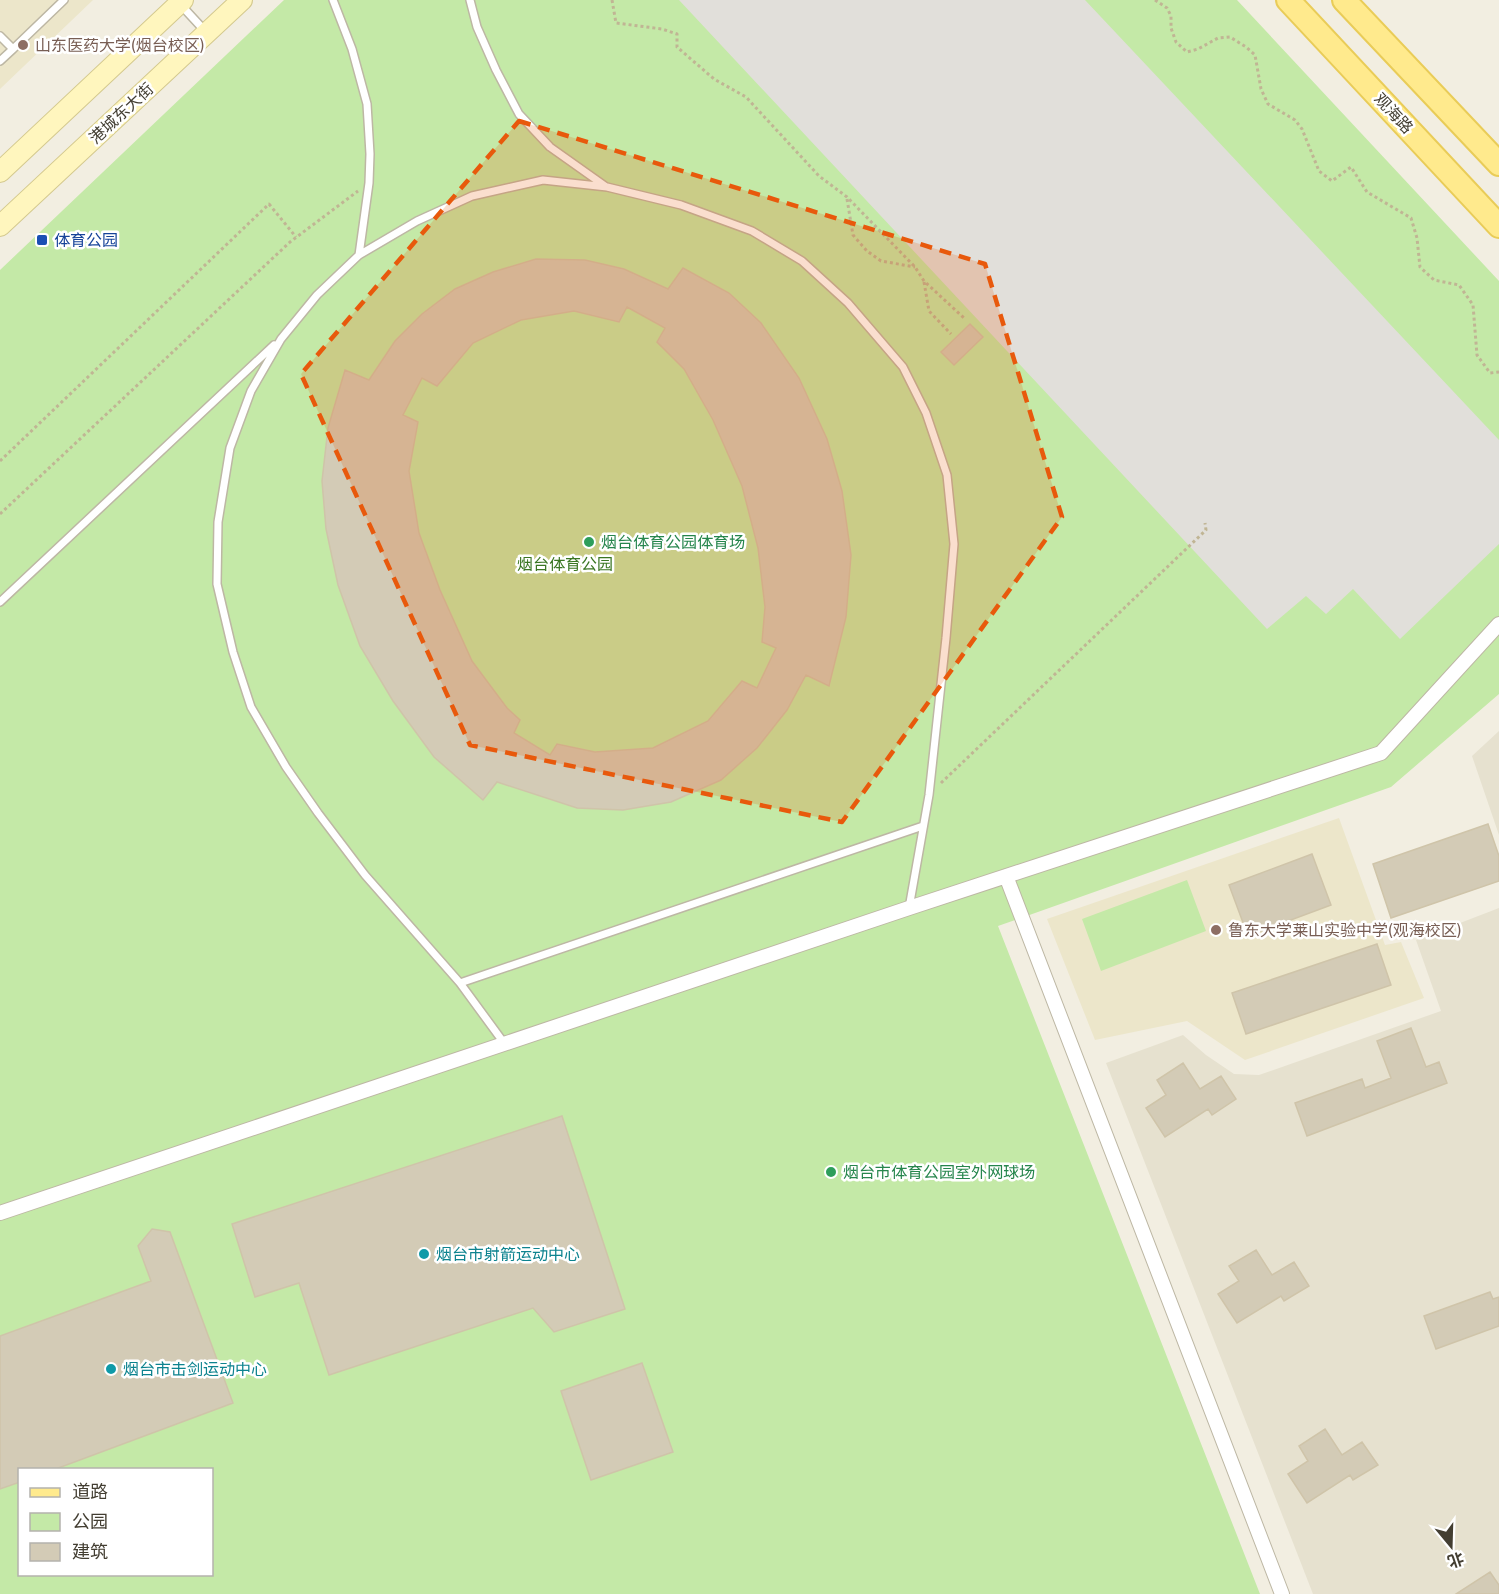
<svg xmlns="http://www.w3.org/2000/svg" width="1499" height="1594" font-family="'Public Sans','Noto Sans SC',sans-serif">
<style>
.residential{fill:#e6e1cf}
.education{fill:#ece6ca}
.green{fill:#c4e9a7;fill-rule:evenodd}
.parking{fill:#e1dfda}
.building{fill:#d3cbb6;stroke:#cfc4a9;stroke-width:1.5;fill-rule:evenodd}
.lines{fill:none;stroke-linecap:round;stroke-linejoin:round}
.service-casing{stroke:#bdb7a4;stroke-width:10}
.minor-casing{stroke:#bdb7a4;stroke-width:16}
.secondary-casing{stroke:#d4c98e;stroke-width:22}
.primary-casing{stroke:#e9cc58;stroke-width:26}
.path{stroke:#c0b594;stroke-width:3;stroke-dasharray:3 3;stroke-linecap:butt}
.service{stroke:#fff;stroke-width:7}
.minor{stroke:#fff;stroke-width:14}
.secondary{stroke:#fff6be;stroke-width:20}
.primary{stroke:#ffea8d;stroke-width:22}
.marked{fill:#e8590c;fill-opacity:0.2;stroke:#e8590c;stroke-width:4.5;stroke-dasharray:12 8;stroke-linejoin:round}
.education-dot{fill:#8d6e63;stroke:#fff;stroke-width:2}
.transit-dot{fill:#1a4fb4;stroke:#fff;stroke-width:2}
.leisure-dot{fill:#2e9e5b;stroke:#fff;stroke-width:2}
.culture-dot{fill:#0f9aa8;stroke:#fff;stroke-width:2}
.labels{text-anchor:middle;stroke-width:5;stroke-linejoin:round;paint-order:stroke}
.education-label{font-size:16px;fill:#785e54;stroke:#fff;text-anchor:start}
.street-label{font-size:16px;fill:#433e32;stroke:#fff}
.transit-label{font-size:16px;fill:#164399;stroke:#fff;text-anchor:start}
.leisure-label{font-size:16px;fill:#27864d;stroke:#fff;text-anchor:start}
.park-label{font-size:16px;fill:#3a7623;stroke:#fff}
.culture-label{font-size:16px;fill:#0d838f;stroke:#fff;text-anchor:start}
</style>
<rect width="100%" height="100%" fill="#f2eee1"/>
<path class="residential" d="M 1499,731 L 1499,835 L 1472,756 Z
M 1499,908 L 1499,1594 L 1313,1594 L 1106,1063 L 1183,1035 L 1206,1055 L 1234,1074 L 1259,1075 L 1441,1011 L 1416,940 Z"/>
<path class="education" d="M 0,0 L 93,0 L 0,89 Z
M 1339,818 L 1385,945 L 1401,942 L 1424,998 L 1245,1060 L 1187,1021 L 1095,1040 L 1047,919 Z"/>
<path class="green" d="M 284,0 L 1237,0 L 1499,281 L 1499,694 L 1391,787 L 998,926 L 1260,1594 L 0,1594 L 0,270 ZM 20,1470 L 212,1470 L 212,1574 L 20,1574 Z
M 1187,880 L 1206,931 L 1101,971 L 1082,919 Z"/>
<path class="parking" d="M 679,0 L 1085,0 L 1499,440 L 1499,544 L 1400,639 L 1353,589 L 1326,614 L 1306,596 L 1267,629 Z"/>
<path class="building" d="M 536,259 L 585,260 L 624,269 L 668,289 L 683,268 L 729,293 L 761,323 L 799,378 L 827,439 L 842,491 L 851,555 L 846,617 L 829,686 L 806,675 L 787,710 L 757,748 L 721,780 L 671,802 L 623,810 L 577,808 L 497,782 L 483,800 L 434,757 L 393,701 L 360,646 L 338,585 L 326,529 L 322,481 L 328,428 L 345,370 L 369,380 L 395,341 L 422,314 L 455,289 L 493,272 ZM 627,307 L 665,328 L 657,342 L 684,369 L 713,420 L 742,486 L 758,548 L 765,607 L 762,642 L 776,648 L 757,688 L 742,681 L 708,721 L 653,748 L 595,752 L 557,744 L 550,755 L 514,733 L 520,720 L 507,708 L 472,661 L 440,590 L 419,533 L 409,471 L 418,422 L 403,415 L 422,378 L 437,386 L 473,343 L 521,320 L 574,311 L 619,322 Z
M 970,324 L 983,337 L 954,365 L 941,352 Z
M 1488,824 L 1499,856 L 1499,881 L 1391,918 L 1373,864 Z
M 1312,854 L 1331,905 L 1248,936 L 1229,885 Z
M 1377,944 L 1391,985 L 1246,1034 L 1232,993 Z
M 1411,1028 L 1426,1067 L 1439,1062 L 1447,1083 L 1307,1136 L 1295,1103 L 1362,1079 L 1365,1088 L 1391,1078 L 1377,1041 Z
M 1183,1063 L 1200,1089 L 1221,1076 L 1236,1099 L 1212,1115 L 1208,1109 L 1165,1137 L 1146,1108 L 1166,1095 L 1157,1080 Z
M 562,1116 L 625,1309 L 554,1332 L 533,1308 L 329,1375 L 299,1283 L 255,1297 L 232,1224 Z
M 152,1229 L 170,1232 L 233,1403 L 53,1470 L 20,1470 L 20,1482 L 0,1489 L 0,1336 L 151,1281 L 138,1246 Z
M 1256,1250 L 1272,1275 L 1294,1262 L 1309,1286 L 1284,1301 L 1281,1296 L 1237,1323 L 1218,1294 L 1239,1281 L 1229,1266 Z
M 1490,1292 L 1493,1299 L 1499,1297 L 1499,1326 L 1436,1349 L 1424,1316 Z
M 642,1363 L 673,1452 L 591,1480 L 561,1391 Z
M 1325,1429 L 1342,1455 L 1362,1442 L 1378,1465 L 1353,1480 L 1350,1475 L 1307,1503 L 1288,1474 L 1308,1461 L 1299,1446 Z
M 1490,1572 L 1499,1585 L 1499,1594 L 1456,1594 Z"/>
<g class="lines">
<g class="service-casing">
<path id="service" d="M 333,0 L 352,49 L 367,104 L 370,154 L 369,183 L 359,255
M 470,0 L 477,27 L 496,70 L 519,114 L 550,147 L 605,186
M 180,4 L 205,31
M 0,36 L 13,49 L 64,0
M 0,61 L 13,49
M 0,602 L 274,345
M 460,983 L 923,826
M 504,1043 L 460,983 L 365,875 L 318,813 L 286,767 L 251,707 L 233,652 L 217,584 L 218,522 L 230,448 L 251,391 L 281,339 L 317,295 L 359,255 L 417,221 L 472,196 L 543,180 L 607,187 L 681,205 L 752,231 L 802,261 L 848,303 L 903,367 L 926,413 L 947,475 L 954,544 L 946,638 L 929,795 L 909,908"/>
</g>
<g class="minor-casing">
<path id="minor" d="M 1006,876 L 1282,1594
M 0,1213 L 909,908 L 1381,753 L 1499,624"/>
</g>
<g class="secondary-casing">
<path id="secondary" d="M 0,172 L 183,0
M 0,226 L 242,0"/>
</g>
<g class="primary-casing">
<path id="primary" d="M 1288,0 L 1499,226
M 1344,0 L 1499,164"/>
</g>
<path class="path" d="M 612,0 L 616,23 L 662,29 L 677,34 L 677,47 L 714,79 L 746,97 L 819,176 L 847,197 L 915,267 L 924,281 L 964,318
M 1155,0 L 1167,8 L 1171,16 L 1171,28 L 1176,42 L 1187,52 L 1198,49 L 1218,38 L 1230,37 L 1246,47 L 1255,55 L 1261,89 L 1268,104 L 1295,120 L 1302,129 L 1319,171 L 1332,181 L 1351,167 L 1367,192 L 1411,218 L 1417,238 L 1420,267 L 1434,280 L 1459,285 L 1473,305 L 1477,355 L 1490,373 L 1499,372
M 847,199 L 853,235 L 867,251 L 881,261 L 915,267
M 924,282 L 929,311 L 951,334
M 0,461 L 269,204 L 296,237
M 0,514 L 290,242 L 358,191
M 941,783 L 1206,530 L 1205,523"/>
<use href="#service" class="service"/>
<use href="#minor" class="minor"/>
<use href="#secondary" class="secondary"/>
<use href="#primary" class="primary"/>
</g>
<path class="marked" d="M 519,121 L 985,264 L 1062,517 L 842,822 L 470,745 L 301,374 Z"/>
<g class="education-dot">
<circle cx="23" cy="45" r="6"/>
<circle cx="1216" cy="930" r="6"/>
</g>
<rect class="transit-dot" x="36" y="234" width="12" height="12" rx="3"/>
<g class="leisure-dot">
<circle cx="589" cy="542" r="6"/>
<circle cx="831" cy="1172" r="6"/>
</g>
<g class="culture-dot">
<circle cx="424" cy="1254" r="6"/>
<circle cx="111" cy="1369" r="6"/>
</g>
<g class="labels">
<g class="education-label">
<text x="35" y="51">山东医药大学(烟台校区)</text>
<text x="1228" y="936">鲁东大学莱山实验中学(观海校区)</text>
</g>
<g class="street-label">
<text transform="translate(121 113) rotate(-43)" y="6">港城东大街</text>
<text transform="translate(1394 113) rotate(47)" y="6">观海路</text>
</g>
<g class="transit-label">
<text x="54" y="246">体育公园</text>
</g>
<g class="leisure-label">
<text x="601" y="548">烟台体育公园体育场</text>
<text x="843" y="1178">烟台市体育公园室外网球场</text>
</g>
<g class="park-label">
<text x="565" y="570">烟台体育公园</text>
</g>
<g class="culture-label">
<text x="436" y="1260">烟台市射箭运动中心</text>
<text x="123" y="1375">烟台市击剑运动中心</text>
</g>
</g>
<rect x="18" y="1468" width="195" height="108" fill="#ffffff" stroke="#b4b2ad" stroke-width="1.5"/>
<rect x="30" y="1488" width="30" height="9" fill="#ffea8d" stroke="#b4b2ad" stroke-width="1.5"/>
<text x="72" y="1498" font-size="18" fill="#433e32">道路</text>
<rect x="30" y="1513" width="30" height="18" fill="#c4e9a7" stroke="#b4b2ad" stroke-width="1.5"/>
<text x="72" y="1528" font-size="18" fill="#433e32">公园</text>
<rect x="30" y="1543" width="30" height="18" fill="#d3cbb6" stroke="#b4b2ad" stroke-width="1.5"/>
<text x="72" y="1558" font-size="18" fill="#433e32">建筑</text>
<g transform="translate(1451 1546) rotate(161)" stroke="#ffffff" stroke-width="4.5" paint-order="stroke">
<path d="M0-4.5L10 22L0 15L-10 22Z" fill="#433e32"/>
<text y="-9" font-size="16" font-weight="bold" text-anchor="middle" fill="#433e32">北</text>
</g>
</svg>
